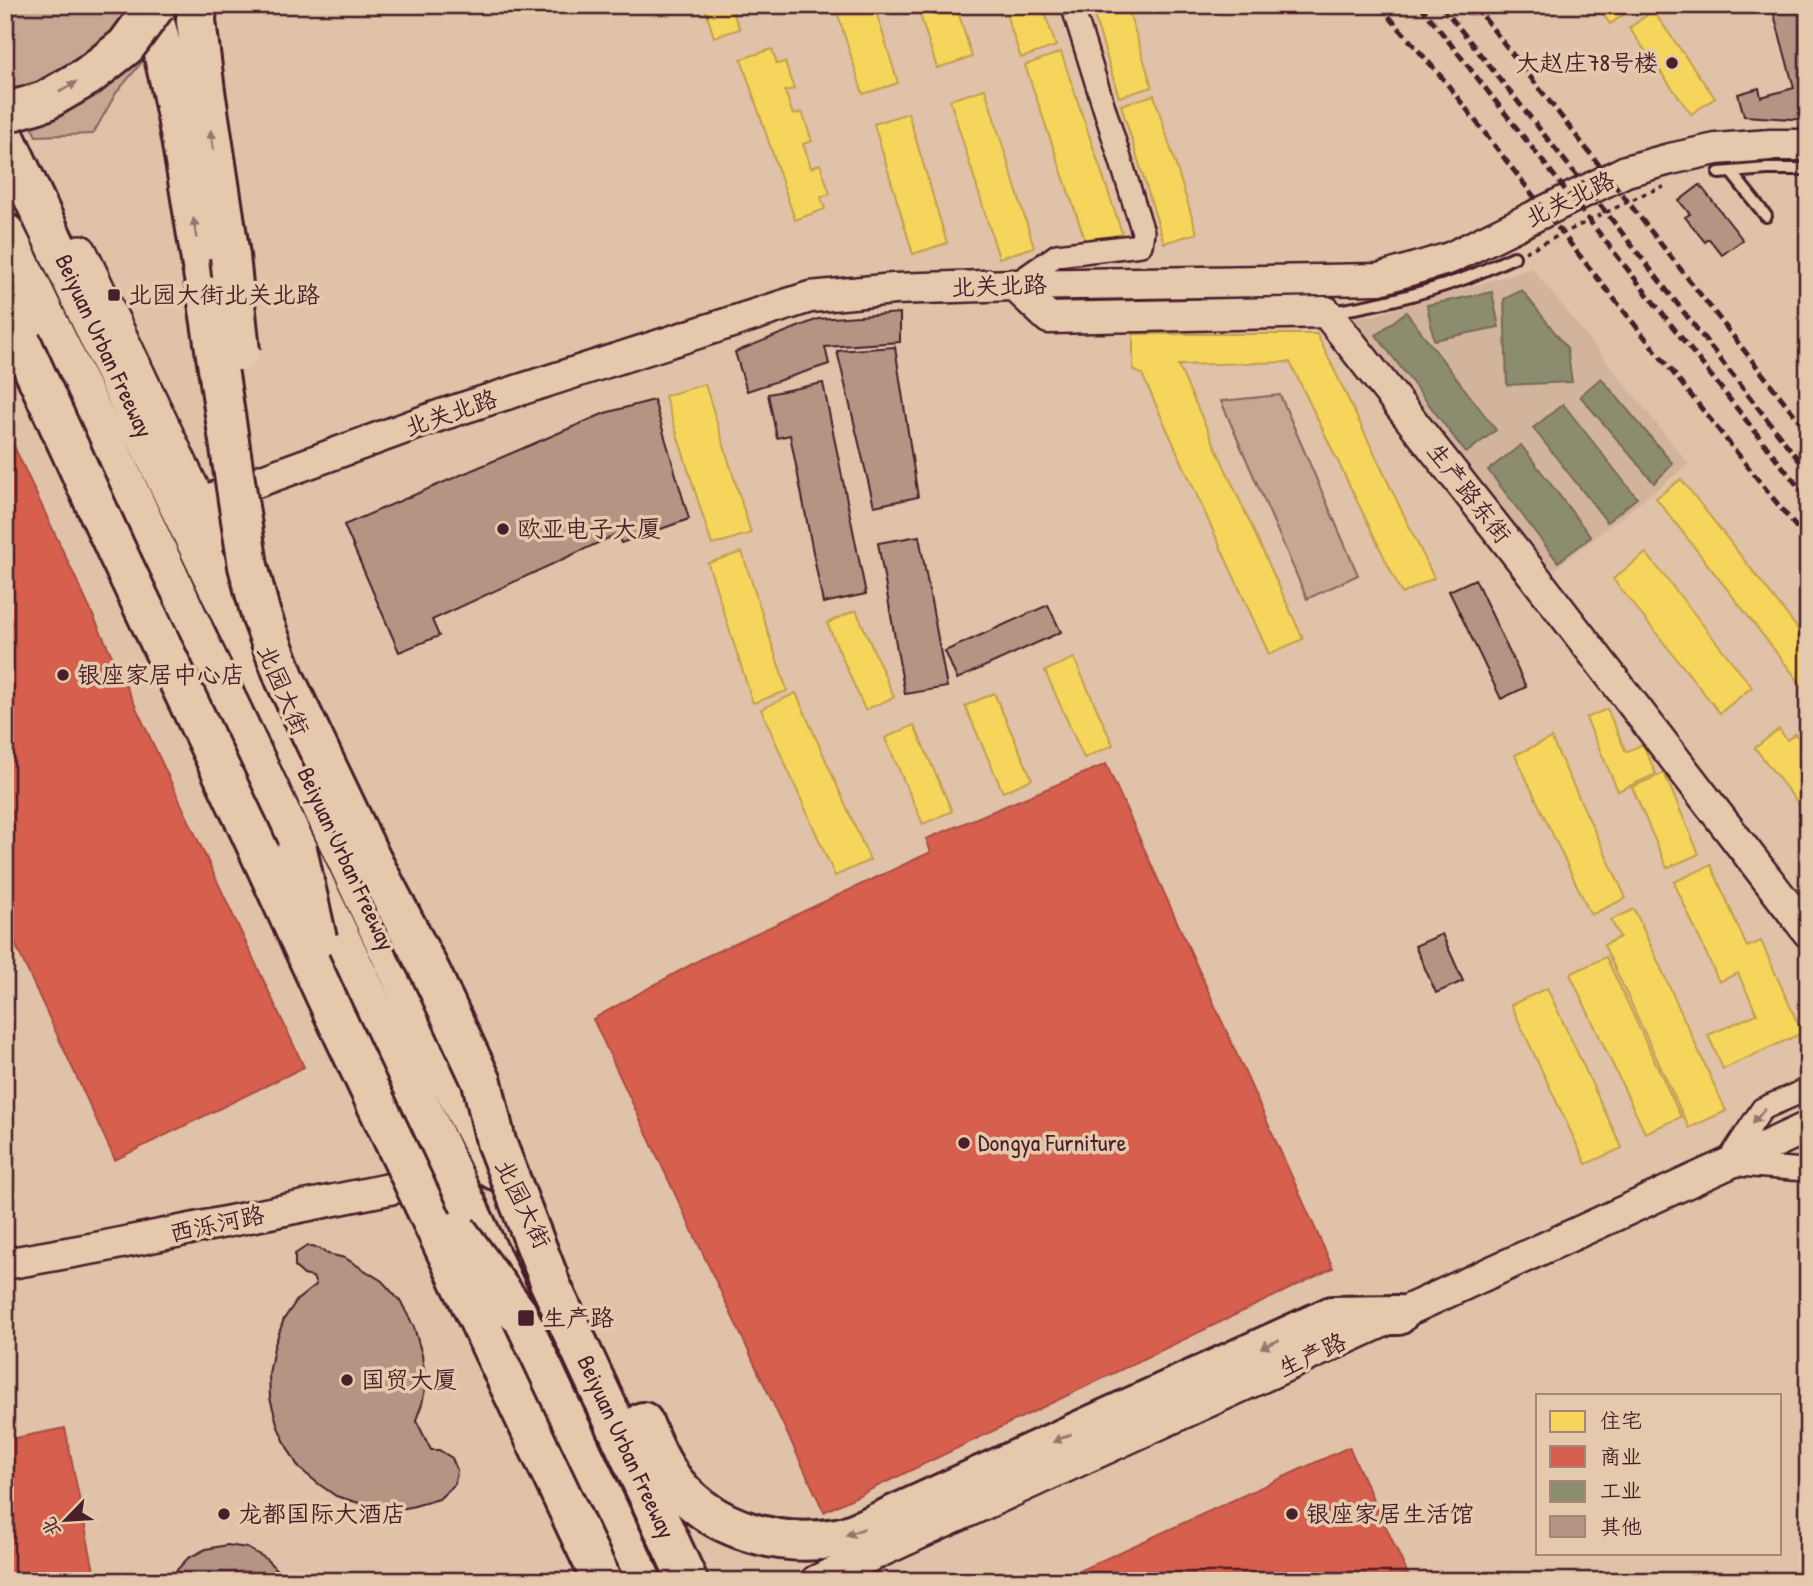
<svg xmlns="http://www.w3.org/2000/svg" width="1813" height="1586" font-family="'Patrick Hand','LXGW WenKai TC',sans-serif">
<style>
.built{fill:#d2b49c}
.green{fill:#c6a792;stroke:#88635e;stroke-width:2}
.homes{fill:#f6d55c;stroke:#c29e4d;stroke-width:2}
.shops{fill:#d6604d;stroke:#ac4c43;stroke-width:2}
.industry{fill:#8c8c6e;stroke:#786b5a;stroke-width:2}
.building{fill:#b59484;stroke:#4a1f2b;stroke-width:2}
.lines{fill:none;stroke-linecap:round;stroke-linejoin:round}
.lane-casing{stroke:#4a1f2b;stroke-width:16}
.street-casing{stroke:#4a1f2b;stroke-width:26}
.secondary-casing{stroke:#4a1f2b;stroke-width:35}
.primary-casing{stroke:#4a1f2b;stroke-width:38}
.highway-casing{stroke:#4a1f2b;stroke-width:44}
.path{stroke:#4a1f2b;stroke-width:3.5;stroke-dasharray:5 5;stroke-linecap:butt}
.lane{stroke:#e5c9ac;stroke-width:10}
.street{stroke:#e5c9ac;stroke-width:21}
.secondary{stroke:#e5c9ac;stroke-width:30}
.primary{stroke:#e5c9ac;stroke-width:33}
.highway{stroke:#e5c9ac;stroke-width:38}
.rail{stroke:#4a1f2b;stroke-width:5;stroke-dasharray:10 5;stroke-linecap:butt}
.highway-bridge-casing{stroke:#4a1f2b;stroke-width:44;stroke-linecap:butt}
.highway-bridge{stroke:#e5c9ac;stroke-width:38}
.oneway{fill:#98746c}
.poi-dot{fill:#4a1f2b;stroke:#e5c9ac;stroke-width:2.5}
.labels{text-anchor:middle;stroke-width:7;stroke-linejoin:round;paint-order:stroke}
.poi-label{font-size:24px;fill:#4a1f2b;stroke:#e5c9ac;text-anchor:start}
.street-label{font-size:24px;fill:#4a1f2b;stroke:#e5c9ac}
</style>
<rect width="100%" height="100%" fill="#dfc2a7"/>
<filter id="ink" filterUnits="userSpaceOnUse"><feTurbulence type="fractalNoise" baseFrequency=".0143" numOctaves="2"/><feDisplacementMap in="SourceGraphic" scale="14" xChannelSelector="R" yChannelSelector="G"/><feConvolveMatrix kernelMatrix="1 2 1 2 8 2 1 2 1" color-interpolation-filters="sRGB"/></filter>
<g filter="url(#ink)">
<path class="built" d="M 1532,268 L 1689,464 L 1551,572 L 1341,318 L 1375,315 Z"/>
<path class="green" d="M 5,5 L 190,5 L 116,93 L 93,134 L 36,136 L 5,72 Z
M 1280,395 L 1358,575 L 1307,599 L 1221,401 Z"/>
<path class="homes" d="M 704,5 L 742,5 L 743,8 L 732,11 L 740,29 L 714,37 Z
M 835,5 L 874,5 L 898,83 L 863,94 Z
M 917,5 L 956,5 L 972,57 L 937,68 Z
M 1003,5 L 1042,5 L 1056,46 L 1021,58 Z
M 1091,5 L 1127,5 L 1152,87 L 1119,97 Z
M 1597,5 L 1632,5 L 1634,7 L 1610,24 Z
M 1653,11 L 1715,98 L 1691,114 L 1629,28 Z
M 772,49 L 777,64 L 785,62 L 794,89 L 785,91 L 793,115 L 802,112 L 812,141 L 803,144 L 811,168 L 820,164 L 830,194 L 821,197 L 825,209 L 795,220 L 741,59 Z
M 1061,52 L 1126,245 L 1091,257 L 1025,65 Z
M 985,89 L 1034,247 L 999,258 L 950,100 Z
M 1154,95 L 1197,233 L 1164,243 L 1121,105 Z
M 908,113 L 947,243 L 913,254 L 874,124 Z
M 1133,334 L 1317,334 L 1434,578 L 1402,594 L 1290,362 L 1178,365 L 1303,639 L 1269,654 L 1142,374 L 1133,370 Z
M 705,384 L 751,533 L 712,545 L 665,396 Z
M 1681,479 L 1808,642 L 1808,693 L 1656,498 Z
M 742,552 L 787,691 L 753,703 L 708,563 Z
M 1646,553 L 1752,687 L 1720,713 L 1613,579 Z
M 856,610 L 894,697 L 865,710 L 827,623 Z
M 1074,658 L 1113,745 L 1084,758 L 1045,671 Z
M 796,693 L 870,860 L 835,876 L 761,709 Z
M 994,693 L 1032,779 L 1003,792 L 965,706 Z
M 1607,709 L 1626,752 L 1643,744 L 1656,774 L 1618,791 L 1586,718 Z
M 914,725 L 952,811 L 923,824 L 885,738 Z
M 1779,729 L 1787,740 L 1795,734 L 1808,751 L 1808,760 L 1806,761 L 1808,764 L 1808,816 L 1755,748 Z
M 1551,738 L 1626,898 L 1591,915 L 1515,755 Z
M 1664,773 L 1699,854 L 1667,868 L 1632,787 Z
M 1711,865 L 1747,947 L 1761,941 L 1802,1033 L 1723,1069 L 1708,1035 L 1757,1014 L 1738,973 L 1719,982 L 1674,882 Z
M 1634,909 L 1726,1111 L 1689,1128 L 1604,945 L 1620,937 L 1611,920 Z
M 1606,957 L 1681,1117 L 1645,1133 L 1570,974 Z
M 1547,988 L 1622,1148 L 1586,1164 L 1511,1005 Z"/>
<path class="shops" d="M 5,427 L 304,1067 L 115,1160 L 5,922 Z
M 1106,764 L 1333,1268 L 824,1512 L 593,1019 L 703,958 L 931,852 L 926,839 Z
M 65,1428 L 96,1581 L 5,1581 L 5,1440 Z
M 1349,1447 L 1411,1581 L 1057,1581 Z"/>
<path class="industry" d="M 1522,290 L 1567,348 L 1572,382 L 1507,385 L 1504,299 Z
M 1492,292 L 1499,327 L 1434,340 L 1427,305 Z
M 1406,312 L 1496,430 L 1466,453 L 1376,335 Z
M 1601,378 L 1673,464 L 1654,483 L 1580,396 Z
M 1563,404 L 1637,498 L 1607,522 L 1533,428 Z
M 1521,445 L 1591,537 L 1558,562 L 1488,470 Z"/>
<path class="building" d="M 1777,5 L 1803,5 L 1805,12 L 1808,11 L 1808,120 L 1744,116 L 1738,94 L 1759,88 L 1761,97 L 1794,88 L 1772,7 Z
M 1700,185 L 1743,240 L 1722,255 L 1709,239 L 1705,242 L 1685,217 L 1690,214 L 1679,201 Z
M 900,313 L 900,342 L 825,347 L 829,364 L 747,391 L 735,352 L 818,319 Z
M 895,347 L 918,497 L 874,506 L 837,351 Z
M 823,383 L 866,594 L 823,603 L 790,435 L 777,438 L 768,394 Z
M 654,400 L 689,519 L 621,543 L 617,534 L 432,620 L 439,636 L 399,652 L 344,525 L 605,413 Z
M 919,536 L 947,687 L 905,694 L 878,543 Z
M 1475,579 L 1526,687 L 1501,699 L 1449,591 Z
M 1048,605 L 1061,632 L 957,679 L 945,651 Z
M 1442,934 L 1463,981 L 1436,993 L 1415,946 Z
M 307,1246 L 318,1248 L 328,1254 L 345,1258 L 382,1281 L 401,1302 L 414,1327 L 422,1355 L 426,1385 L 422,1404 L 416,1420 L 431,1450 L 439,1450 L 452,1458 L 457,1470 L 455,1484 L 439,1499 L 411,1507 L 393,1510 L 372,1507 L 336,1496 L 320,1485 L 299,1468 L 287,1447 L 278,1427 L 270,1398 L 269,1374 L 274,1347 L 284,1319 L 297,1300 L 316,1285 L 313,1277 L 304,1275 L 295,1267 L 295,1254 Z
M 227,1545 L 247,1548 L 265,1558 L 279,1572 L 283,1581 L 170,1581 L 174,1573 L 188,1558 L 206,1549 Z"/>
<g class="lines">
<g class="lane-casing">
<path id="lane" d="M 1731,172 L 1766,216
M 1719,173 L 1767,169 L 1808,169
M 1329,312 C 1374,306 1420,294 1463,279 C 1480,273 1497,264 1514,257"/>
</g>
<g class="street-casing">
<path id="street" d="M 1014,285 L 1057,255 L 1141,245 L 1143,232 L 1072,5
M 1808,1089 L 1762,1109 L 1726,1164 L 1805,1170 L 1808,1169"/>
</g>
<g class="secondary-casing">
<path id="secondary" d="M 1014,285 L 1049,318 L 1326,312 L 1534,576 L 1808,932
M 199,503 L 441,415 L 810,297 L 894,289 L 1014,285 L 1379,279 L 1450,258 L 1626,171 L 1670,159 L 1716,149 L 1770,145 L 1808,145
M 5,1264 L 101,1247 L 429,1181
M 816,1581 L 1808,1127"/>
</g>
<g class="primary-casing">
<path id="primary" d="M 80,252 L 214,535"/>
</g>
<g class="highway-casing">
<path id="highway" d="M 150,5 C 179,100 190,199 207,296
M 197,5 L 196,21 L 205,91 L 230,256
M 5,137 L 141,427 L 286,729 L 435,1050 L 495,1170
M 5,233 L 102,433 L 203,650 L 427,1120 L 642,1581
M 5,315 L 21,342
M 534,1249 L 688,1581
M 643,1422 C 652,1443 661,1466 676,1484 C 713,1530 780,1548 837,1538 C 847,1537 858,1531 868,1527 L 1332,1316 L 1398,1315"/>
</g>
<path class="path" d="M 1525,252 L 1648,192 L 1664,187"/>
<use href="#lane" class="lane"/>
<use href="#street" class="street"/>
<use href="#secondary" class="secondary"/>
<use href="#primary" class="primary"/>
<use href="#highway" class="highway"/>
<path class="rail" d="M 1379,5 L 1444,80 L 1576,251 L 1808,542
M 1420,5 L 1808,499
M 1441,5 L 1616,225 L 1808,472
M 1474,5 L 1808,432"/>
<g class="highway-bridge-casing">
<path id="highway-bridge" d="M 5,113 L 45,101 L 88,76 L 126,46 L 156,5
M 230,256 L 240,351
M 207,296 L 248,566 L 261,615 L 285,679 L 371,859 L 431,973 L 482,1082 L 496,1142 L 549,1279
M 21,342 L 118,554 L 247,825 L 332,1010 L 602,1581
M 297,849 L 317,939
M 457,1231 L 517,1313"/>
</g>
<use href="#highway-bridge" class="highway-bridge"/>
</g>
<defs><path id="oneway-solid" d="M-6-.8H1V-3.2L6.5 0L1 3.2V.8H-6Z" transform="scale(1.75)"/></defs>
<g class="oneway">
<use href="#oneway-solid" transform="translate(68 87) rotate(-30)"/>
<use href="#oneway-solid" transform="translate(212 140) rotate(-98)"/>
<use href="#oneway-solid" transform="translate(195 228) rotate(-99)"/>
<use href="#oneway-solid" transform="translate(1759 1116) rotate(129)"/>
<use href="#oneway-solid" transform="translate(1270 1344) rotate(156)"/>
<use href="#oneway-solid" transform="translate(1062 1438) rotate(156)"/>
<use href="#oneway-solid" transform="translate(855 1532) rotate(159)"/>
</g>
</g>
<g class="poi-dot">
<circle cx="1672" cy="63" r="7"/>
<rect x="107" y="288" width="14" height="14" rx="3.5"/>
<circle cx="503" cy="529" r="7"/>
<circle cx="63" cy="675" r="7"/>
<circle cx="964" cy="1143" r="7"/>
<rect x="517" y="1309" width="18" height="18" rx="3.5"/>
<circle cx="347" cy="1380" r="7"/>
<circle cx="224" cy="1514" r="7"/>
<circle cx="1292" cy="1514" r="7"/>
</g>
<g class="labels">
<g class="poi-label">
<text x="1658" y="71" text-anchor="end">大赵庄78号楼</text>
<text x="128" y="303">北园大街北关北路</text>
<text x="517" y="537">欧亚电子大厦</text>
<text x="77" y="683">银座家居中心店</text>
<text x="978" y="1151">Dongya Furniture</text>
<text x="542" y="1326">生产路</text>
<text x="361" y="1388">国贸大厦</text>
<text x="238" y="1522">龙都国际大酒店</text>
<text x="1306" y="1522">银座家居生活馆</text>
</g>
<g class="street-label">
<text transform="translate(1570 199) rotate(-26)" y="8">北关北路</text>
<text transform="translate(999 286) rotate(-2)" y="8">北关北路</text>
<text transform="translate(104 346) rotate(65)" y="8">Beiyuan Urban Freeway</text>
<text transform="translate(451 413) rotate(-19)" y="8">北关北路</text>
<text transform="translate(1469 493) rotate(52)" y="8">生产路东街</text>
<text transform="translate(283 690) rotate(67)" y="8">北园大街</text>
<text transform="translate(346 859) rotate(65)" y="8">Beiyuan Urban Freeway</text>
<text transform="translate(523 1204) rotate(64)" y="8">北园大街</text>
<text transform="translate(217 1224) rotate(-12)" y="8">西泺河路</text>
<text transform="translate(1312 1355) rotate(-25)" y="8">生产路</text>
<text transform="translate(626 1447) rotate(65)" y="8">Beiyuan Urban Freeway</text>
</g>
</g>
<rect width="1813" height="1586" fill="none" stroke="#e5c9ac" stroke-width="28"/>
<rect x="14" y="14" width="1785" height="1558" fill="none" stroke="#4a1f2b" stroke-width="2.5" filter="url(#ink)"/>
<rect x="1536" y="1394" width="245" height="161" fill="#e5c9ac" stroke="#a78578" stroke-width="2"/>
<rect x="1550" y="1411" width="35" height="21" fill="#f6d55c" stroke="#a78578" stroke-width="2"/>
<text x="1600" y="1428" font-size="21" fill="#4a1f2b">住宅</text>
<rect x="1550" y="1446" width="35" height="21" fill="#d6604d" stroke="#a78578" stroke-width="2"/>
<text x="1600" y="1464" font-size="21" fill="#4a1f2b">商业</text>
<rect x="1550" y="1481" width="35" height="21" fill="#8c8c6e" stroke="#a78578" stroke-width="2"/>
<text x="1600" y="1498" font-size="21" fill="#4a1f2b">工业</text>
<rect x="1550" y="1516" width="35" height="21" fill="#b59484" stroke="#a78578" stroke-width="2"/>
<text x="1600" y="1534" font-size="21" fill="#4a1f2b">其他</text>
<g transform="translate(66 1520) rotate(245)" stroke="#e5c9ac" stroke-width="5" paint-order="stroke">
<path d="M0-5L12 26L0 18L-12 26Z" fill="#4a1f2b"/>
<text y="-10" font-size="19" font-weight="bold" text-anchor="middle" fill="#4a1f2b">北</text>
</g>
</svg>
